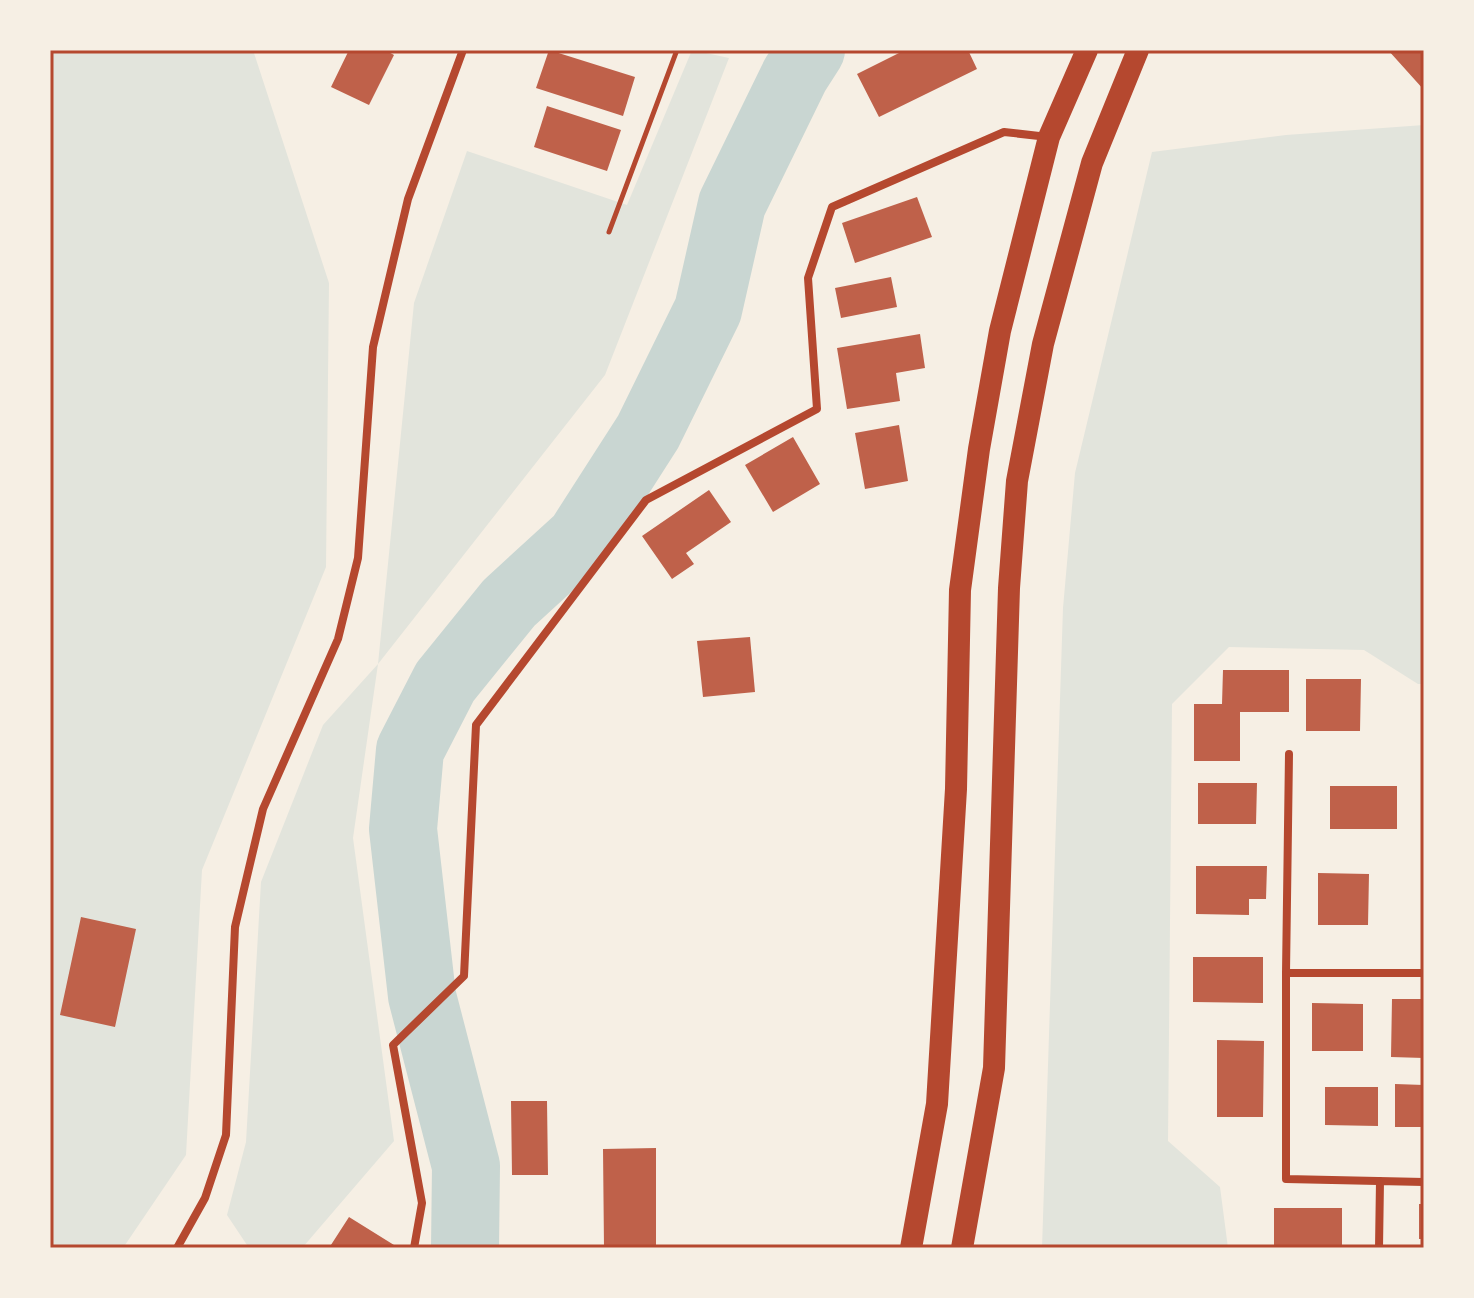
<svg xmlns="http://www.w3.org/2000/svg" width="1474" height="1298" font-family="'Fira Sans Condensed',sans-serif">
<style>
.green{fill:#e2e4dc}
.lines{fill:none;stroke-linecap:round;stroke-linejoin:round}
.river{stroke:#c9d6d2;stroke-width:68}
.building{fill:#bf614a}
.path{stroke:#b5482f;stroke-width:5}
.minor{stroke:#b5482f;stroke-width:8}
.trunk{stroke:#b5482f;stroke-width:22}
.neatline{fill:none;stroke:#b5482f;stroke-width:3}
</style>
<rect width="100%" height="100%" fill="#f6efe4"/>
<path class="green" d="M 50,50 L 253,50 L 329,283 L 326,567 L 202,870 L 186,1155 L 123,1248 L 50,1248 Z
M 692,50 L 729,58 L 605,375 L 378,664 L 353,838 L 394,1141 L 303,1247 L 249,1248 L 227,1215 L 246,1142 L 261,882 L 323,725 L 378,664 L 414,303 L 467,151 L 627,205 Z
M 1424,125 L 1424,684 L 1418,684 L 1364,650 L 1229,647 L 1172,704 L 1168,1141 L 1220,1187 L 1228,1248 L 1042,1248 L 1063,608 L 1075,473 L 1152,152 L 1286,135 Z"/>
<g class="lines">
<path class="river" d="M 465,1248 L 466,1166 L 422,996 L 403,829 L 410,750 L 445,682 L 509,603 L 580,538 L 648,432 L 708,310 L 732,204 L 795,75 L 811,50"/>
</g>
<path class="building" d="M 349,50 L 385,50 L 394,55 L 369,105 L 331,87 Z
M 549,50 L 635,77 L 623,116 L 536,88 Z
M 905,50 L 968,50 L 977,69 L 879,117 L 857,74 Z
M 1388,50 L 1424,50 L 1424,90 Z
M 547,106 L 621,130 L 607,171 L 534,147 Z
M 917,197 L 932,237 L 855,263 L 842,223 Z
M 891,277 L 897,307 L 841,318 L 835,288 Z
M 920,334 L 925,368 L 896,373 L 900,401 L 847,409 L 837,348 Z
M 899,425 L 908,481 L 865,489 L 855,433 Z
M 793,437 L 820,484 L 773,512 L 745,465 Z
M 709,490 L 731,522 L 686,553 L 694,564 L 672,579 L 642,536 Z
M 750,637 L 755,692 L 703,697 L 697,641 Z
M 1223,670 L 1289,670 L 1289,712 L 1240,712 L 1240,761 L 1194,761 L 1194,704 L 1222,704 Z
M 1306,679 L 1361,679 L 1360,731 L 1306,731 Z
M 1198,783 L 1257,783 L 1256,824 L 1198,824 Z
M 1330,786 L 1397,786 L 1397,829 L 1330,829 Z
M 1196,866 L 1267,866 L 1266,899 L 1249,899 L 1249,915 L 1196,914 Z
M 1318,873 L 1369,874 L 1368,925 L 1318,925 Z
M 81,917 L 136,929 L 115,1027 L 60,1015 Z
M 1193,957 L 1263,957 L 1263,1003 L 1193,1002 Z
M 1392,999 L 1424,999 L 1424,1058 L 1391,1057 Z
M 1312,1003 L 1363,1004 L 1363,1051 L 1312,1051 Z
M 1217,1040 L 1264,1041 L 1263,1117 L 1217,1117 Z
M 1395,1084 L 1424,1085 L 1424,1127 L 1395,1127 Z
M 1325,1087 L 1378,1087 L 1378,1126 L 1325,1125 Z
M 511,1101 L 547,1101 L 548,1175 L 512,1175 Z
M 656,1148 L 656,1248 L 604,1248 L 603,1149 Z
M 1419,1204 L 1424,1204 L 1424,1239 L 1419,1239 Z
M 1274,1208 L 1342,1208 L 1342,1248 L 1274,1248 Z
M 349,1217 L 394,1245 L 392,1248 L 329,1248 Z"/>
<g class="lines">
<path class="path" d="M 609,232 L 677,50"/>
<path class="minor" d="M 1286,973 L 1289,754
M 1424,973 L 1286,973 L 1286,1179 L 1424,1182
M 177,1248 L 205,1198 L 226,1135 L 235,927 L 263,809 L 338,639 L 358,558 L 373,347 L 408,199 L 463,50
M 414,1248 L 422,1203 L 393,1045 L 464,976 L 476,725 L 646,500 L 817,409 L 808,278 L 832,207 L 1004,132 L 1048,137
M 1379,1248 L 1380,1181"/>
<path class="trunk" d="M 911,1248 L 937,1104 L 956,789 L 960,590 L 979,449 L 1000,331 L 1049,137 L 1087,50
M 962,1248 L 994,1068 L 1009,588 L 1017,481 L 1043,344 L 1092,163 L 1138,50"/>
</g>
<rect width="1474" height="1298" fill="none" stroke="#f6efe4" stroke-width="104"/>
<rect x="52" y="52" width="1370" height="1194" class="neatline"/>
</svg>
